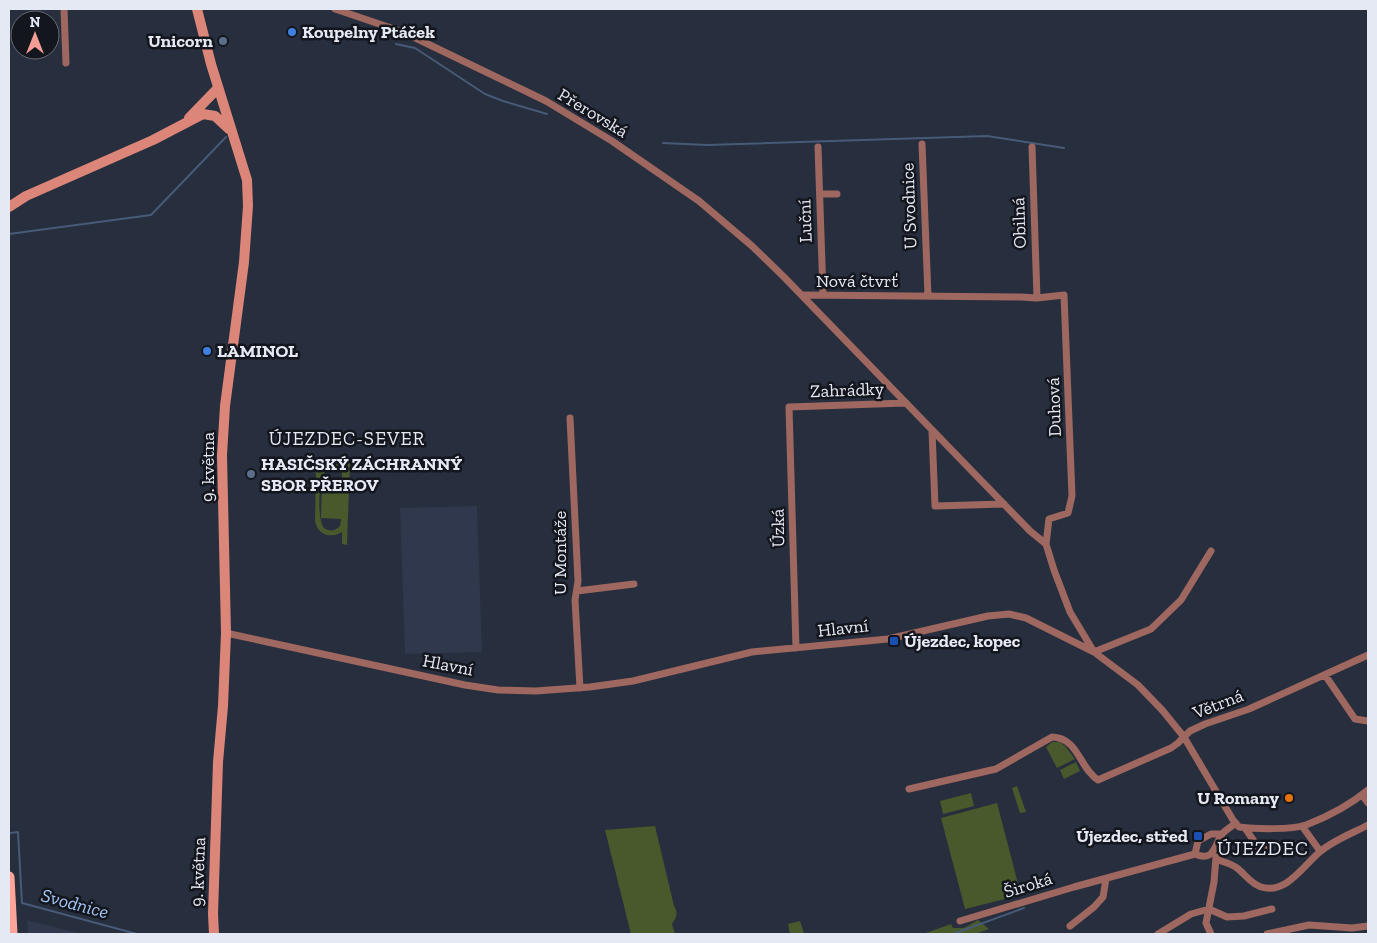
<svg xmlns="http://www.w3.org/2000/svg" width="1377" height="943" font-family="'Zilla Slab',serif">
<style>
.built{fill:#2f384c}
.green{fill:#48592b;fill-rule:evenodd}
.lines{fill:none;stroke-linecap:round;stroke-linejoin:round}
.stream{stroke:#475a78;stroke-width:2}
.street{stroke:#9e675f;stroke-width:7}
.secondary{stroke:#dc8579;stroke-width:10}
.primary{stroke:#ffa598;stroke-width:11}
.shop-dot{fill:#3f7fe0;stroke:#13161d;stroke-width:2}
.service-dot{fill:#5c6f8a;stroke:#13161d;stroke-width:2}
.transit-dot{fill:#1a4fb4;stroke:#13161d;stroke-width:2}
.food-dot{fill:#e8710a;stroke:#13161d;stroke-width:2}
.labels{text-anchor:middle;stroke-width:5;stroke-linejoin:round;paint-order:stroke}
.poi-label{font-size:18px;font-weight:bold;fill:#e5e9f3;stroke:#13161d;text-anchor:start}
.street-label{font-size:18px;fill:#e5e9f3;stroke:#13161d}
.neighbourhood-label{font-size:19px;letter-spacing:1px;fill:#e5e9f3;stroke:#13161d}
.water-label{font-size:19px;font-style:italic;fill:#a4c5f6;stroke:#13161d}
.quarter-label{font-size:20px;letter-spacing:1px;fill:#e5e9f3;stroke:#13161d}
</style>
<rect width="100%" height="100%" fill="#272e3d"/>
<path class="built" d="M 477,506 L 482,652 L 405,654 L 400,508 Z
M 27,920 L 81,934 L 28,934 Z"/>
<path class="green" d="M 330,459 L 350,460 L 347,545 L 342,544 L 342,532 C 330,539 318,535 315,521 L 316,463 L 322,463 L 322,468 L 330,465 ZM 335,468 L 342,473 L 342,480 L 322,480 L 321,518 L 341,519 L 340,526 C 335,531 330,532 324,528 C 317,520 318,478 326,470 Z
M 1052,742 L 1060,742 L 1065,746 L 1075,759 L 1057,768 L 1046,747 Z
M 1076,762 L 1080,771 L 1064,779 L 1060,770 Z
M 1017,786 L 1026,812 L 1020,813 L 1012,788 Z
M 971,793 L 974,806 L 943,814 L 940,801 Z
M 997,803 L 1021,895 L 965,909 L 941,818 Z
M 655,826 L 674,906 C 679,913 676,918 672,924 L 675,934 L 631,934 L 605,830 Z
M 978,920 L 989,929 L 975,934 L 923,934 L 951,924 L 953,928 L 964,928 Z
M 800,921 L 804,934 L 790,934 L 788,924 Z"/>
<g class="lines">
<path class="stream" d="M 396,44 L 415,48 L 485,94 L 503,101 L 547,114
M 663,143 L 707,145 L 987,136 L 1064,148
M 9,234 L 151,215 L 226,137
M 11,833 L 18,832 L 22,903 L 137,934
M 953,934 L 1024,908"/>
<path class="street" d="M 64,9 L 66,63
M 335,9 L 403,32 L 546,101 L 612,141 L 699,201 L 752,246 L 784,277 L 1030,531 L 1046,544
M 922,144 L 928,296
M 818,147 L 823,294
M 1032,147 L 1037,298
M 820,194 L 837,194
M 803,295 L 1021,297 L 1037,298 L 1064,295 L 1072,496 L 1068,513 L 1049,519 L 1046,544 L 1054,570 L 1070,612 L 1094,652 L 1151,629 L 1181,600 L 1211,551
M 570,418 L 578,581 L 575,600 L 580,688
M 932,431 L 935,506 L 1004,504
M 577,591 L 634,584
M 226,633 L 465,685 L 498,690 L 536,691 L 590,687 L 633,681 L 752,652 L 888,639 L 988,616 L 1009,614 L 1026,618 L 1094,652 L 1138,685 L 1163,711 L 1184,737 L 1233,820 L 1239,827 C 1255,829 1291,830 1306,825 C 1327,817 1351,804 1368,790
M 796,648 L 789,407 L 906,403
M 1325,675 L 1355,719 L 1368,721
M 909,789 L 996,769 L 1052,737 C 1079,738 1079,768 1098,780 L 1171,748 L 1178,743 L 1190,731 L 1205,724 L 1249,709 L 1368,655
M 1362,795 L 1368,803
M 1302,826 L 1320,851
M 1245,828 L 1258,847 L 1268,850
M 1195,854 L 1198,841 L 1211,834 L 1222,834
M 1216,859 C 1223,862 1232,864 1237,868 C 1246,875 1250,883 1261,887 C 1287,895 1304,864 1321,851 C 1334,840 1353,833 1368,825
M 960,921 L 1074,887 L 1195,854 C 1216,863 1214,843 1223,833 C 1226,830 1232,826 1236,823
M 1070,926 L 1094,907 L 1103,897 L 1106,879
M 1158,934 L 1191,914 L 1209,909 L 1227,917 L 1244,916 L 1272,909
M 1211,934 L 1206,923 L 1214,882 L 1216,857
M 1267,934 L 1309,925 L 1352,928 L 1368,926"/>
<path class="secondary" d="M 197,9 L 211,64 L 247,180 L 248,206 L 244,262 L 225,406 L 222,455 L 226,633 L 223,706 L 218,762 L 213,914 L 214,934
M 189,118 L 218,88
M 9,207 L 26,196 L 153,140 L 203,114 L 215,116 L 229,129"/>
<path class="primary" d="M 9,877 L 12,934"/>
</g>
<g class="shop-dot">
<circle cx="292" cy="32" r="5"/>
<circle cx="207" cy="351" r="5"/>
</g>
<g class="service-dot">
<circle cx="223" cy="41" r="5"/>
<circle cx="251" cy="474" r="5"/>
</g>
<g class="transit-dot">
<rect x="889" y="636" width="10" height="10" rx="2.5"/>
<rect x="1193" y="831" width="10" height="10" rx="2.5"/>
</g>
<circle class="food-dot" cx="1289" cy="798" r="5"/>
<g class="labels">
<g class="poi-label">
<text x="302" y="38">Koupelny Ptáček</text>
<text x="213" y="47" text-anchor="end">Unicorn</text>
<text x="217" y="357">LAMINOL</text>
<text x="261" y="470">HASIČSKÝ ZÁCHRANNÝ<tspan x="261" dy="21">SBOR PŘEROV</tspan></text>
<text x="904" y="647">Újezdec, kopec</text>
<text x="1279" y="804" text-anchor="end">U Romany</text>
<text x="1188" y="842" text-anchor="end">Újezdec, střed</text>
</g>
<g class="street-label">
<text transform="translate(593 113) rotate(31)" y="6">Přerovská</text>
<text transform="translate(909 206) rotate(-92)" y="6">U Svodnice</text>
<text transform="translate(805 221) rotate(-92)" y="6">Luční</text>
<text transform="translate(1019 223) rotate(-92)" y="6">Obilná</text>
<text x="857" y="287">Nová čtvrť</text>
<text transform="translate(847 390) rotate(-2)" y="6">Zahrádky</text>
<text transform="translate(1054 407) rotate(-92)" y="6">Duhová</text>
<text transform="translate(208 467) rotate(-90)" y="6">9. května</text>
<text transform="translate(778 528) rotate(-91)" y="6">Úzká</text>
<text transform="translate(560 553) rotate(-90)" y="6">U Montáže</text>
<text transform="translate(843 628) rotate(-6)" y="6">Hlavní</text>
<text transform="translate(448 665) rotate(11)" y="6">Hlavní</text>
<text transform="translate(1218 704) rotate(-21)" y="6">Větrná</text>
<text transform="translate(198 872) rotate(-88)" y="6">9. května</text>
<text transform="translate(1028 885) rotate(-17)" y="6">Široká</text>
</g>
<g class="neighbourhood-label">
<text x="347" y="445">ÚJEZDEC-SEVER</text>
</g>
<g class="water-label">
<text transform="translate(75 903) rotate(15)" y="7">Svodnice</text>
</g>
<g class="quarter-label">
<text x="1263" y="855">ÚJEZDEC</text>
</g>
</g>
<rect width="1377" height="943" fill="none" stroke="#e5e9f3" stroke-width="20"/>
<g transform="translate(35 35)"><circle r="24" fill="#13161d" stroke="#676a73"/>
<path d="M0-4L9 19L0 12L-9 19Z" fill="#f59c96"/>
<text y="-8" font-size="14" font-weight="bold" text-anchor="middle" fill="#e5e9f3">N</text>
</g>
</svg>
